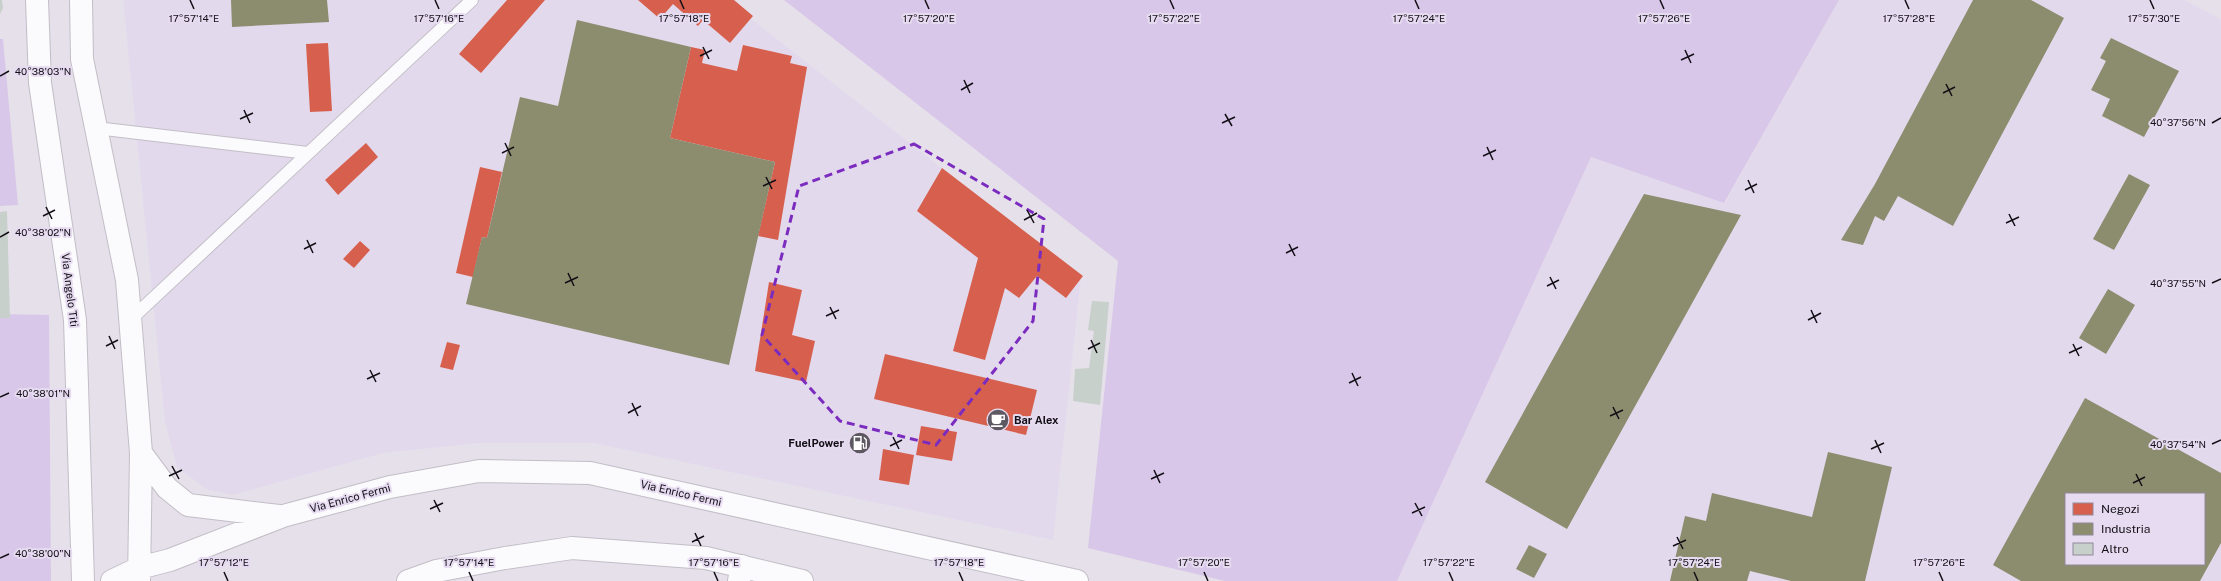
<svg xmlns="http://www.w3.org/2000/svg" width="2221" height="581" font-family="'Public Sans',sans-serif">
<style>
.built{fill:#e3d9ed;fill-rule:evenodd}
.green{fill:#d8c7e8}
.shops{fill:#d6604d}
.industry{fill:#8c8c6e;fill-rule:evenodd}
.building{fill:#c7d0ca}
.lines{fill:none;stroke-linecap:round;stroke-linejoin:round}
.lane-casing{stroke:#c2bec6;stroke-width:14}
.street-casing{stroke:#c2bec6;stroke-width:24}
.secondary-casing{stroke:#c2bec6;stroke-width:24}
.lane{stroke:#fbfafc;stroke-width:12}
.street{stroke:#fbfafc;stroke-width:22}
.secondary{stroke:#fbfafc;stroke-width:22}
.marked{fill:none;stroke:#7b2cbf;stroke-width:3;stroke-dasharray:8 5;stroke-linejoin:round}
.ticks{fill:none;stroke:#130f16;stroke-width:1.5}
.labels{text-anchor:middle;stroke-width:4;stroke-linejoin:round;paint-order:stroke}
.street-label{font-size:11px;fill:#130f16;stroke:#e6dbf0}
.poi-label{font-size:11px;font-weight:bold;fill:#130f16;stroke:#e6dbf0;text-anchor:start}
.ticks-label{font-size:10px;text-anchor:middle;fill:#130f16;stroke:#e6dbf0;stroke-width:4;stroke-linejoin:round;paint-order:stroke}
</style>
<rect width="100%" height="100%" fill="#e6e0eb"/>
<path class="built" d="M 123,0 L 727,0 L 1081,277 L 1053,540 L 594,443 L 479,443 L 383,453 L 233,495 L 206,489 L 177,467 L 165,422 Z
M 1839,0 L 2184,0 L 2221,19 L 2221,581 L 1397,581 L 1591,157 L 1725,203 ZM 2066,494 L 2204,494 L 2204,564 L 2066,564 Z"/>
<path class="green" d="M 784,0 L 1839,0 L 1724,203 L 1591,157 L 1397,581 L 1225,581 L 1088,548 L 1118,261 Z
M 0,39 L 3,39 L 18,205 L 0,206 Z
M 0,314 L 49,315 L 51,581 L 0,581 Z"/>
<path class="shops" d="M 507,0 L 545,0 L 481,73 L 459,54 Z
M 638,0 L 734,0 L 753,16 L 730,43 L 703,20 L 698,26 L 673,4 L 660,19 Z
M 328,43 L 332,111 L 310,112 L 306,44 Z
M 743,45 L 792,56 L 790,63 L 807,67 L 778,240 L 758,236 L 775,162 L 670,138 L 691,47 L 705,50 L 702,63 L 737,71 Z
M 366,143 L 378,157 L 338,195 L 325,180 Z
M 480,167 L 502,172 L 487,238 L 482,237 L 473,277 L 456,273 Z
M 942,168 L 1083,276 L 1066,298 L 1037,276 L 1019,298 L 1005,288 L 985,360 L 953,351 L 978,258 L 917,211 Z
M 360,241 L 370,250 L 354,268 L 343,259 Z
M 769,282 L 802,290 L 792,335 L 815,341 L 806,382 L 755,371 Z
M 447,342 L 460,345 L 453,370 L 440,367 Z
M 885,354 L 1037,390 L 1026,435 L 874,399 Z
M 921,426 L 957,432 L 952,461 L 916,455 Z
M 883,449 L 914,455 L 909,485 L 879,480 Z"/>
<path class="industry" d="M 231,0 L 327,0 L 329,22 L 232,27 Z
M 1973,0 L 2031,0 L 2064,18 L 1953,226 L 1898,196 L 1884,221 L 1875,216 L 1863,245 L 1841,240 L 1875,184 Z
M 577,20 L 691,47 L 670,138 L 775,162 L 729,365 L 466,304 L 482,237 L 487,238 L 520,97 L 558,106 Z
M 2111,38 L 2179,71 L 2144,137 L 2102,116 L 2110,99 L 2091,90 L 2106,61 L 2100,58 Z
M 2129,174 L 2150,185 L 2114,250 L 2093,239 Z
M 1644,194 L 1741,215 L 1567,529 L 1485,482 Z
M 2108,289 L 2135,305 L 2106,354 L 2079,338 Z
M 2085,398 L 2221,473 L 2221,543 L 2200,581 L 2021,581 L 1993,565 ZM 2066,494 L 2204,494 L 2204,564 L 2066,564 Z
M 1828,452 L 1892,467 L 1865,581 L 1791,581 L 1750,571 L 1747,581 L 1670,581 L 1685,516 L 1706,521 L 1712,493 L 1812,517 Z
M 1529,545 L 1547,554 L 1534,578 L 1516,569 Z"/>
<path class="building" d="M 0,0 L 2,0 L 3,8 L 0,14 Z
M 7,211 L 10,318 L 0,318 L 0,212 Z
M 1092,301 L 1109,302 L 1100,405 L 1073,401 L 1075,369 L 1089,368 L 1094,331 L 1088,330 Z"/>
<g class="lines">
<g class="lane-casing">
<path id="lane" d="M 96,128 L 308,153
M 130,320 L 472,0"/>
</g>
<g class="street-casing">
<path id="street" d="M 739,581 L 742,566"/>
</g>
<g class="secondary-casing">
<path id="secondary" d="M 37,0 L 40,83 L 75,320 L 83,581
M 81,0 L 82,59 L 127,280 L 141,453 L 139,581
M 141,453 L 167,488 L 188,505 L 279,516
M 112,581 L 139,568 L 170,560 L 283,516 L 390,487 L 479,471 L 590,473 L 1077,581
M 408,581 L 436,571 L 505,558 L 572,548 L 706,558 L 802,581"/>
</g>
<use href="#lane" class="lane"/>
<use href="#street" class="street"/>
<use href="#secondary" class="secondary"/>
</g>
<path class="marked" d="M 914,144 L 1044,219 L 1033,321 L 936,445 L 840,421 L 762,335 L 799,186 Z"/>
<path class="ticks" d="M 190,0 L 194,9M 435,0 L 439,9M 680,0 L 684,9M 925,0 L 929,9M 1170,0 L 1174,9M 1415,0 L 1419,9M 1660,0 L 1664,9M 1905,0 L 1909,9M 2150,0 L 2154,9M 703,47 L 709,59M 1685,50 L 1691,63M 700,56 L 712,50M 1681,60 L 1694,54M 0,76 L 9,71M 964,80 L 970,93M 1946,84 L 1952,96M 961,90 L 973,83M 1943,93 L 1955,87M 244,110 L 250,123M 1225,114 L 1232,126M 240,119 L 253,113M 1222,123 L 1235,117M 2212,123 L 2221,118M 505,143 L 511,156M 1487,147 L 1493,160M 502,153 L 514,147M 1483,156 L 1496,150M 766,177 L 772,189M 1748,180 L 1754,193M 763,186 L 776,180M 1745,190 L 1757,184M 46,207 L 52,219M 1027,210 L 1034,223M 2009,214 L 2015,226M 43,216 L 55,210M 1024,220 L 1037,213M 2006,223 L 2019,217M 0,237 L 9,232M 307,240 L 313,253M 1289,244 L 1295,256M 304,249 L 316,243M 1286,253 L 1298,247M 568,273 L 574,286M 1550,277 L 1556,289M 565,283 L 578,277M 2212,283 L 2221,279M 1547,286 L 1559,280M 830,307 L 836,319M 1811,310 L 1817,323M 826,316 L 839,310M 1808,320 L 1821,313M 109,336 L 115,349M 1091,340 L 1097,353M 2073,344 L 2079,356M 106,346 L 118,340M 1088,349 L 1100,343M 2069,353 L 2082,347M 370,370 L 376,382M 1352,373 L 1358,386M 367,379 L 380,373M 1349,383 L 1361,377M 0,397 L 9,393M 632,403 L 638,416M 1613,407 L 1619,419M 628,413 L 641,406M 1610,416 L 1623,410M 893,437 L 899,449M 1875,440 L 1881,453M 2212,444 L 2221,440M 890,446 L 902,440M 1871,449 L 1884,443M 172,466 L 179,479M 1154,470 L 1160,483M 2136,474 L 2142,486M 169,476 L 182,470M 1151,479 L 1164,473M 2133,483 L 2145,477M 434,500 L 440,512M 1415,503 L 1422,516M 430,509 L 443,503M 1412,513 L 1425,507M 695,533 L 701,546M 1677,537 L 1683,549M 692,542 L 704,536M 1673,546 L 1686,540M 0,558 L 9,554M 224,572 L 228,581M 469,572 L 473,581M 714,572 L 718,581M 959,572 L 963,581M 1204,572 L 1208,581M 1449,572 L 1453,581M 1694,572 L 1698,581M 1939,572 L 1943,581"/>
<defs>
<g id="cafe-disc" transform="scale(1.15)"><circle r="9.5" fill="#5d5861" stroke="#e6dbf0"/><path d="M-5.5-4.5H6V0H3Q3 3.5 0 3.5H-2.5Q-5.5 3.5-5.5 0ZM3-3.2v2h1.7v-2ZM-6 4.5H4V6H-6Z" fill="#fff"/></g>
<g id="fuel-disc" transform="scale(1.15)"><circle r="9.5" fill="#5d5861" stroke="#e6dbf0"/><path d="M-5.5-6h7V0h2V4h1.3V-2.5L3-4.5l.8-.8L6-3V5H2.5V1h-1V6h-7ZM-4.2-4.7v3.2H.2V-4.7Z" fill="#fff"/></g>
</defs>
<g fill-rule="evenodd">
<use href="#cafe-disc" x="998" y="420"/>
<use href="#fuel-disc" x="860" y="443"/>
</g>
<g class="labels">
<g class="street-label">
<text transform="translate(70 290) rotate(83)" y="4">Via Angelo Titi</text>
<text transform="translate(681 493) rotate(13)" y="4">Via Enrico Fermi</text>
<text transform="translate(350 498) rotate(-15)" y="4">Via Enrico Fermi</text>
</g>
<g class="poi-label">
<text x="1014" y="424">Bar Alex</text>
<text x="844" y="447" text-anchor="end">FuelPower</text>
</g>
</g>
<g class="ticks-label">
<text x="194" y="22">17°57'14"E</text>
<text x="439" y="22">17°57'16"E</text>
<text x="684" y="22">17°57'18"E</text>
<text x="929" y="22">17°57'20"E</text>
<text x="1174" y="22">17°57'22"E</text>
<text x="1419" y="22">17°57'24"E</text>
<text x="1664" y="22">17°57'26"E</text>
<text x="2154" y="22">17°57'30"E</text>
<text x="1909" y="22">17°57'28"E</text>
<text x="43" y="75">40°38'03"N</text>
<text x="2178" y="126">40°37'56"N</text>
<text x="43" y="236">40°38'02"N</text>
<text x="2178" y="287">40°37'55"N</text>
<text x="43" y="397">40°38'01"N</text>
<text x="2178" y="448">40°37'54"N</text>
<text x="43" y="557">40°38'00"N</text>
<text x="224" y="566">17°57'12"E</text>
<text x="469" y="566">17°57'14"E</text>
<text x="714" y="566">17°57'16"E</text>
<text x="959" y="566">17°57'18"E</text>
<text x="1204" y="566">17°57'20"E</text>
<text x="1449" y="566">17°57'22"E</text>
<text x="1694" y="566">17°57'24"E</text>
<text x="1939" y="566">17°57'26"E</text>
</g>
<rect x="2065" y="493" width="140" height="72" fill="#e6dbf0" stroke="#928999"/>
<rect x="2073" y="503" width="20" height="12" fill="#d6604d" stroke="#928999"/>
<text x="2101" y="513" font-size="12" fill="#130f16">Negozi</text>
<rect x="2073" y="523" width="20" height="12" fill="#8c8c6e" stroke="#928999"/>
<text x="2101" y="533" font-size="12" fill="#130f16">Industria</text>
<rect x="2073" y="543" width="20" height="12" fill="#c7d0ca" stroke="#928999"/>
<text x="2101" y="553" font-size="12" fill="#130f16">Altro</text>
</svg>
